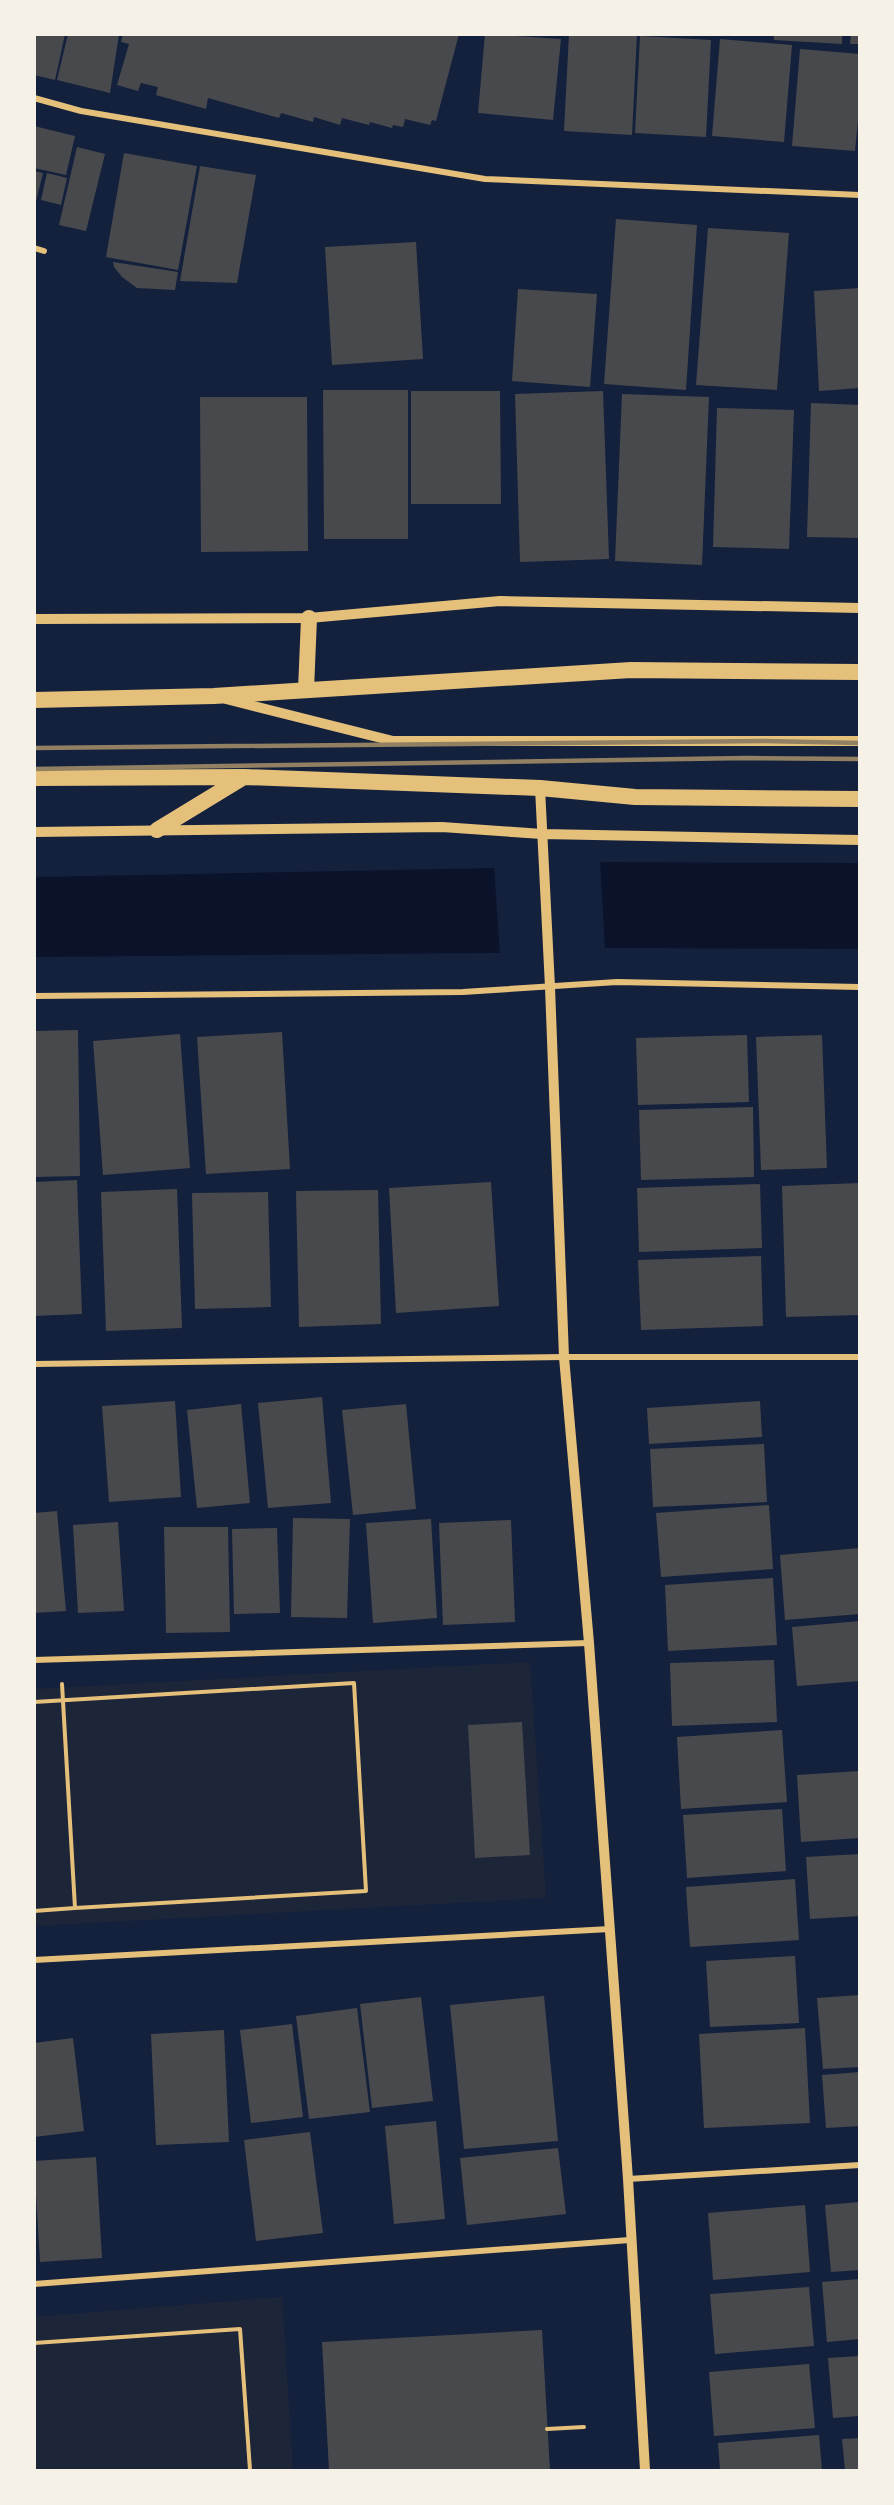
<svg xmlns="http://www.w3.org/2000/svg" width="894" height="2505" font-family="'PT Sans',sans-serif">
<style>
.green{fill:#1d2539}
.water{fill:#0b132b}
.pier{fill:#14213d}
.building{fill:#48494c}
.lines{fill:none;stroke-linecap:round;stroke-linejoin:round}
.path{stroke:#e5c07b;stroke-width:4}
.minor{stroke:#e5c07b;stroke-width:6}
.tertiary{stroke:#e5c07b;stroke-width:10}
.trunk{stroke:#e5c07b;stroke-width:16}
.rail{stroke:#918062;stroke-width:4.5}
</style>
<rect width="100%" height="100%" fill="#14213d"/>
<path class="green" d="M 530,1662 L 546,1898 L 35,1926 L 35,1689 Z
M 282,2297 L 293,2470 L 35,2470 L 35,2317 Z"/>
<path class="water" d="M 605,862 L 859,863 L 859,949 L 609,948 L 497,953 L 35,957 L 34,877 L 493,868 Z"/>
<path class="pier" d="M 600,859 L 605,951 L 500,956 L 494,865 Z"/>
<path class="building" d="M 34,34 L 65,34 L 55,80 L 34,75 Z
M 68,34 L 119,34 L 110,93 L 57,80 Z
M 123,34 L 459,34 L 436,121 L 432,120 L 430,125 L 405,119 L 403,127 L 393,125 L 392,128 L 370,122 L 369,125 L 342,118 L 340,125 L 314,117 L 313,122 L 281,113 L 279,118 L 208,98 L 206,109 L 156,95 L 158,87 L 141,83 L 138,91 L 117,85 L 129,44 L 121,42 Z
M 485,34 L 561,39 L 553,120 L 478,113 Z
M 569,34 L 637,34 L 632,135 L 564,131 Z
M 774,34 L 842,34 L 842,44 L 774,40 Z
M 851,34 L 860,34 L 860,44 L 850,44 Z
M 640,36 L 711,40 L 706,137 L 635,133 Z
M 720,39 L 792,45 L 784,142 L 712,136 Z
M 800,49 L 860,54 L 860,99 L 855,151 L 792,146 Z
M 34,126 L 75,136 L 66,175 L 34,168 Z
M 77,147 L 105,154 L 86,231 L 59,225 Z
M 124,153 L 197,166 L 178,270 L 106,257 Z
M 200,166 L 256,175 L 237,283 L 180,281 Z
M 34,171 L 43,173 L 35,205 L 34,205 Z
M 47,173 L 67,178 L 61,205 L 41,200 Z
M 616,219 L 697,225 L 686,390 L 604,384 Z
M 708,228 L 789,233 L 777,390 L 696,385 Z
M 416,242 L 423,359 L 332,365 L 325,247 Z
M 113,262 L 178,272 L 175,290 L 137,288 L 122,277 L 114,267 Z
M 860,288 L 860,388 L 819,391 L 814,291 Z
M 518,289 L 597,294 L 590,387 L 512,381 Z
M 323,390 L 408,390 L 408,539 L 324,539 Z
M 411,391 L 500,391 L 501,504 L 411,504 Z
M 603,391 L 609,559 L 520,562 L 515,394 Z
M 622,394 L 709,397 L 702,565 L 615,561 Z
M 200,397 L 307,397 L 308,551 L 201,552 Z
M 811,403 L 860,405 L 860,538 L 807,537 Z
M 717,408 L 794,410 L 789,549 L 713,547 Z
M 78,1030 L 80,1176 L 34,1177 L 34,1031 Z
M 282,1032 L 290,1169 L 206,1174 L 197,1037 Z
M 180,1034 L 190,1168 L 103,1175 L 93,1041 Z
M 747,1035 L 749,1102 L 638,1105 L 636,1038 Z
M 822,1035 L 827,1168 L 761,1170 L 756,1037 Z
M 753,1107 L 754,1177 L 641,1180 L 639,1110 Z
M 77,1180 L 82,1314 L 34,1316 L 34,1182 Z
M 491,1182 L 499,1306 L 396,1313 L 389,1188 Z
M 860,1183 L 860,1315 L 786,1317 L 782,1186 Z
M 760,1184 L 762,1248 L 639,1252 L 637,1188 Z
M 177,1189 L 182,1328 L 106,1331 L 101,1192 Z
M 378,1190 L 381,1324 L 299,1327 L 296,1191 Z
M 268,1192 L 271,1307 L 195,1309 L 192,1193 Z
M 761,1256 L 763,1326 L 641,1330 L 638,1260 Z
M 322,1397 L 331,1503 L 268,1508 L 258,1403 Z
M 175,1401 L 181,1497 L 109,1502 L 102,1406 Z
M 760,1401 L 762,1437 L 649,1444 L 647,1408 Z
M 241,1404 L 250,1503 L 197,1508 L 187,1410 Z
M 406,1404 L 416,1509 L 353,1515 L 342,1410 Z
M 764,1444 L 767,1502 L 653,1507 L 650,1449 Z
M 769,1505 L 773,1569 L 661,1577 L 656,1513 Z
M 57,1511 L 66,1611 L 34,1613 L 34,1513 Z
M 293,1518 L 350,1519 L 347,1618 L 291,1617 Z
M 431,1519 L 437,1618 L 373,1623 L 366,1523 Z
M 511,1520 L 515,1622 L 443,1625 L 439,1523 Z
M 118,1522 L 124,1611 L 78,1613 L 73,1525 Z
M 164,1527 L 228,1527 L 230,1632 L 166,1633 Z
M 277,1528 L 280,1613 L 234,1614 L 232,1529 Z
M 860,1548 L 860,1614 L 785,1620 L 780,1555 Z
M 773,1578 L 777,1645 L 668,1651 L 665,1585 Z
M 860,1621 L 860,1681 L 797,1686 L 792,1627 Z
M 774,1660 L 777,1722 L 672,1726 L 670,1663 Z
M 522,1722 L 530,1855 L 475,1858 L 468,1725 Z
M 782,1730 L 787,1802 L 681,1809 L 677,1737 Z
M 860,1771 L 860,1838 L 801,1842 L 797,1775 Z
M 782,1809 L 786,1871 L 687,1878 L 683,1815 Z
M 860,1854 L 860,1916 L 810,1919 L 806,1857 Z
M 795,1879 L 799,1940 L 690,1947 L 686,1887 Z
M 795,1956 L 799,2023 L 710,2027 L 706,1961 Z
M 860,1995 L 860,2067 L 823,2069 L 817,1998 Z
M 544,1996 L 558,2141 L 464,2149 L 450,2005 Z
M 421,1997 L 433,2101 L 372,2108 L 360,2004 Z
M 357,2008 L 370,2112 L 309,2119 L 296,2016 Z
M 292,2024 L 303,2117 L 251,2123 L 240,2030 Z
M 805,2028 L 810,2123 L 704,2128 L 699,2034 Z
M 224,2030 L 229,2142 L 156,2145 L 151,2034 Z
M 73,2038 L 84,2131 L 34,2137 L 34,2043 Z
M 860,2072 L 860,2126 L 826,2128 L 822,2075 Z
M 436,2121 L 445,2219 L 394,2224 L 385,2126 Z
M 310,2132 L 323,2233 L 256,2241 L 244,2140 Z
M 558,2148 L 566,2214 L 467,2225 L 460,2158 Z
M 96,2157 L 102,2258 L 40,2262 L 34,2161 Z
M 860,2202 L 860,2270 L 831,2272 L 825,2205 Z
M 805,2205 L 810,2272 L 713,2280 L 708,2213 Z
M 860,2279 L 860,2339 L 827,2342 L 822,2282 Z
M 809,2287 L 814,2346 L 715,2354 L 710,2294 Z
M 542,2330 L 550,2470 L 329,2470 L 322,2342 Z
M 860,2356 L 860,2416 L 833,2418 L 828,2358 Z
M 809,2364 L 815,2428 L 714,2436 L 709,2372 Z
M 819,2435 L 822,2470 L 720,2470 L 718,2443 Z
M 860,2438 L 860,2470 L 845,2470 L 842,2439 Z"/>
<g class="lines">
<path class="path" d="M 34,1702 L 354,1683 L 366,1891 L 75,1908
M 34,1911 L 75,1908 L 62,1684
M 34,2343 L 240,2329 L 250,2470
M 547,2429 L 584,2427"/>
<path class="minor" d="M 34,98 L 81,111 L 485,179 L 860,195
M 34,248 L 44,251
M 34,996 L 463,992 L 617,982 L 860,987
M 34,1364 L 564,1357 L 860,1357
M 34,1660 L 589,1643
M 34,1960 L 610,1929
M 628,2179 L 860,2165
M 34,2284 L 630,2240"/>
<path class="tertiary" d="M 34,619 L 309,618 L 500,601 L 860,608
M 226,699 L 393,741 L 860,741
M 540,788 L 550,987 L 564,1357 L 589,1643 L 628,2179 L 645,2470
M 34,832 L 442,827 L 542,834 L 860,840"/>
<path class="trunk" d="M 306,690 L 309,618
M 34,700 L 214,696 L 631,670 L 860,672
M 34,778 L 245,777 L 540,788 L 635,797 L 860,799
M 157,830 L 244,777"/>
<path class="rail" d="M 34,748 L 764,741 L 860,743
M 34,769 L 747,758 L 860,759"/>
</g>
<rect width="894" height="2505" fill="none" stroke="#f6f1e7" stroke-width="72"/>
</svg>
